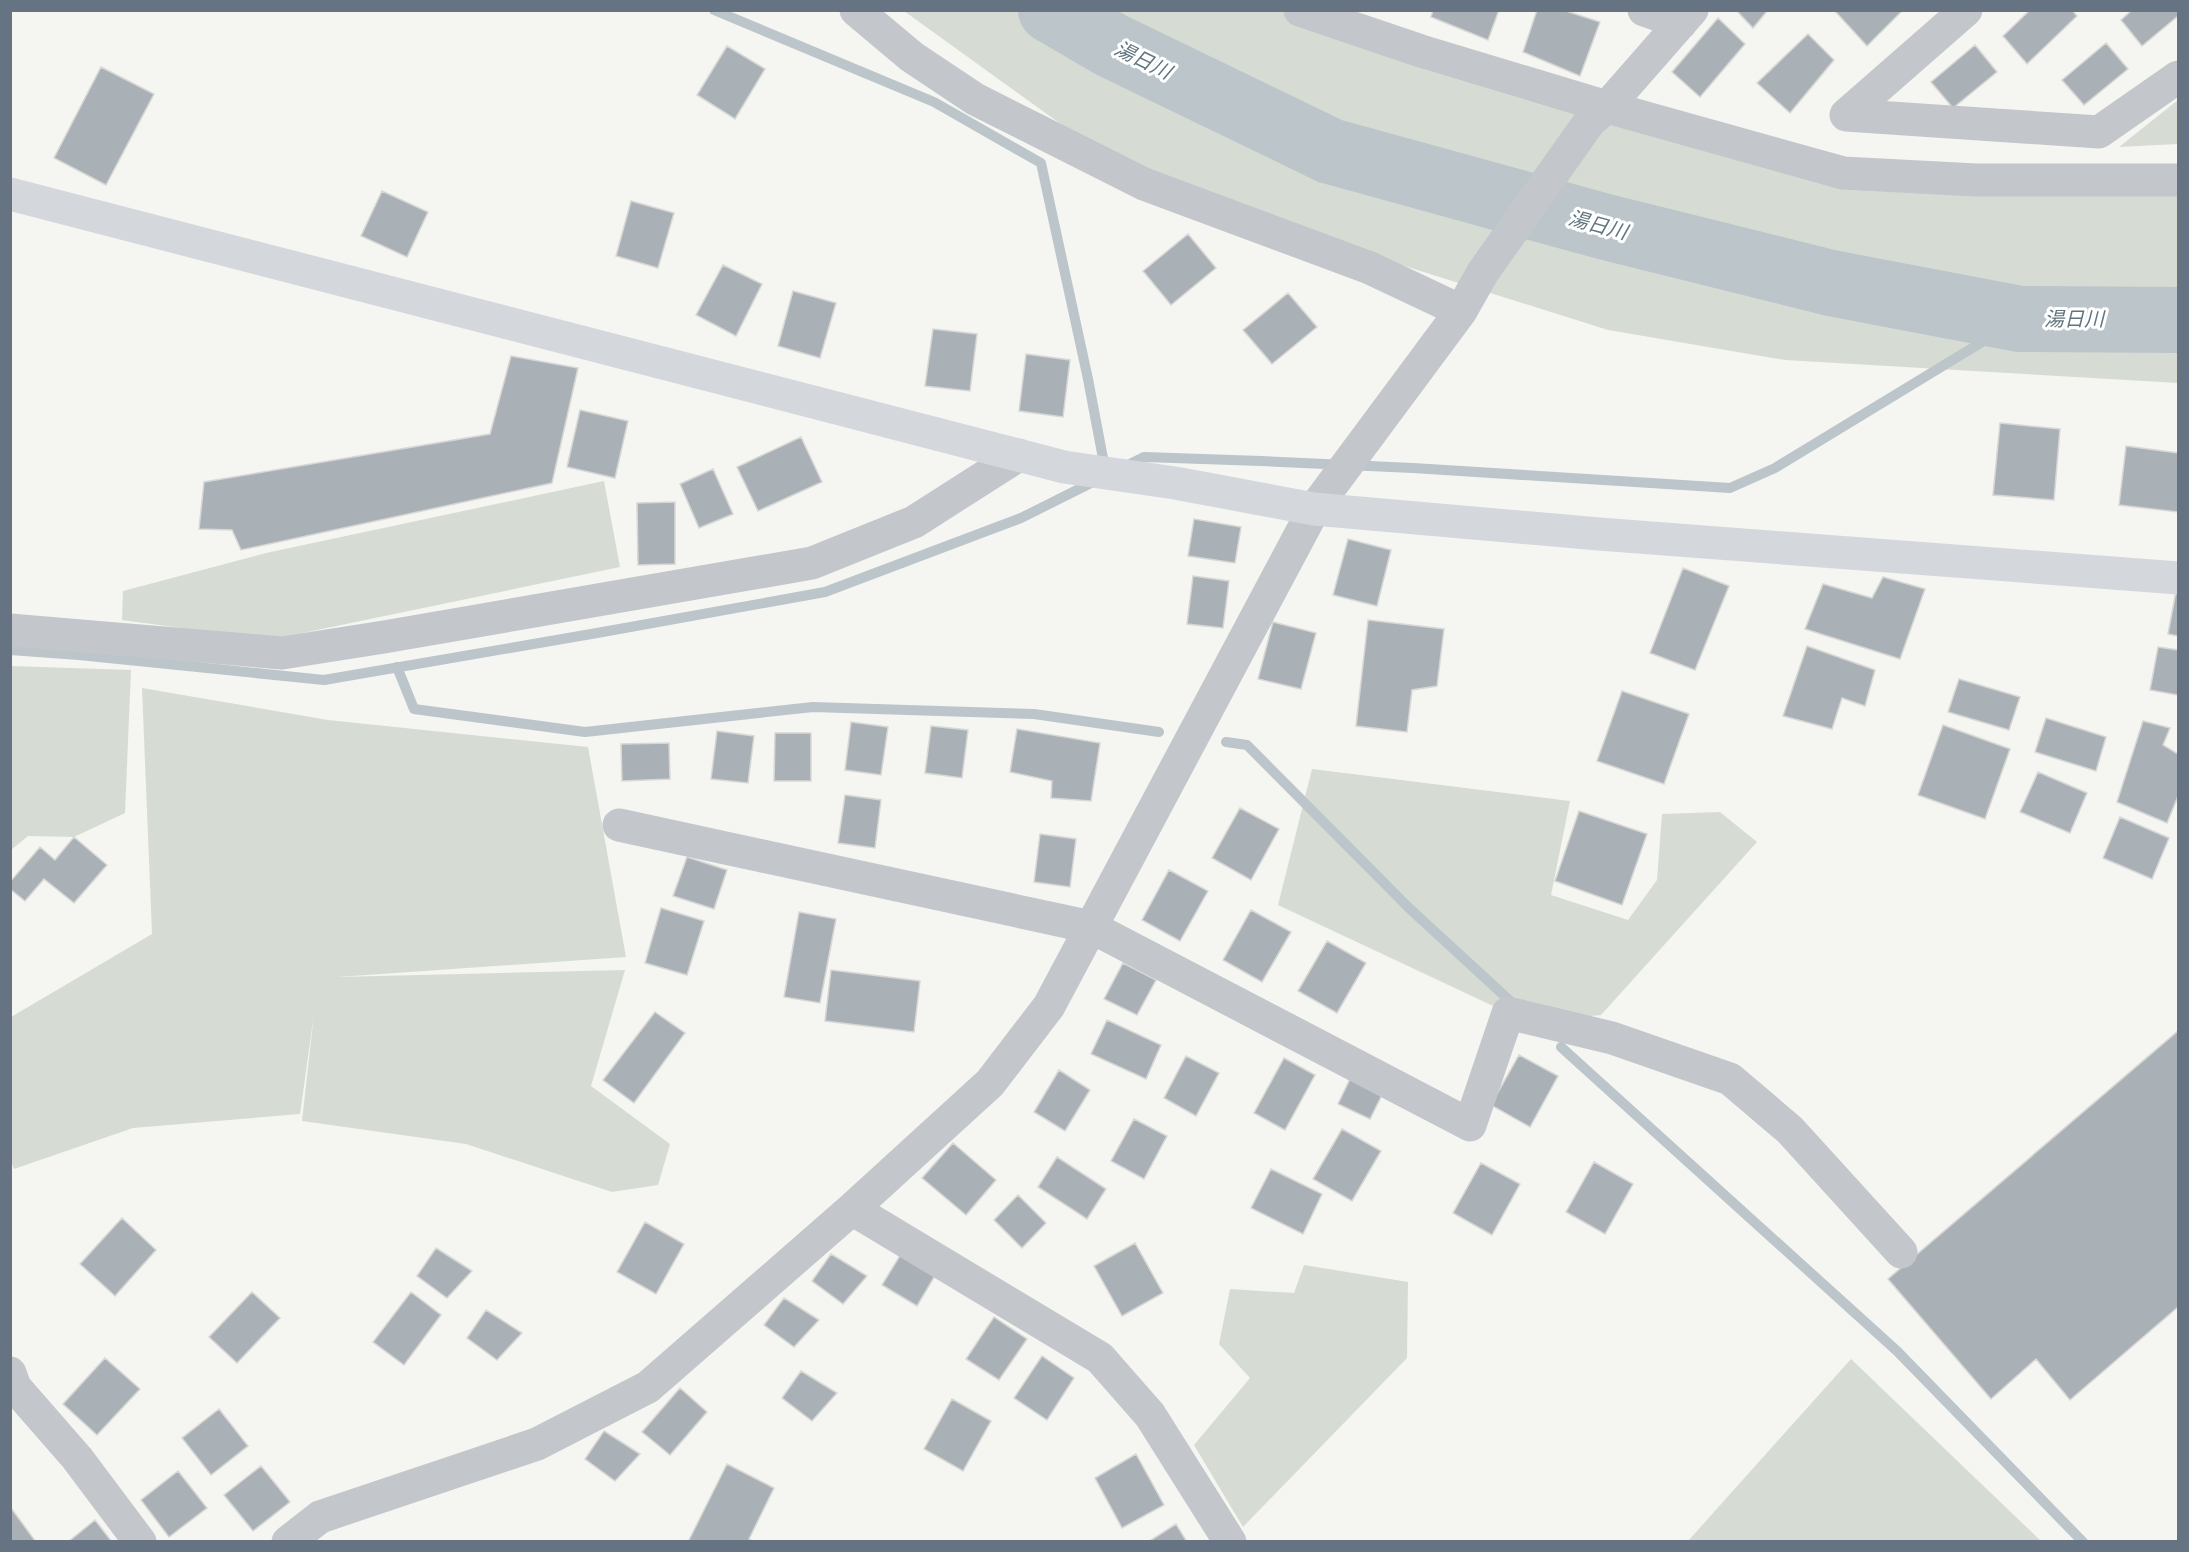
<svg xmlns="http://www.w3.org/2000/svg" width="2189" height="1552" font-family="'Fira Sans','Noto Sans JP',sans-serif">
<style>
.green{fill:#d6dcd3}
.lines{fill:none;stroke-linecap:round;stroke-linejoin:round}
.stream{stroke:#bbc5ca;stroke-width:10}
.river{stroke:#bbc5ca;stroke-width:66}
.building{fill:#aab1b6;stroke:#d7d7d5;stroke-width:1.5}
.street{stroke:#c3c6ca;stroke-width:33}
.secondary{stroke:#d4d8dc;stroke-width:33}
.labels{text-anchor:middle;stroke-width:6;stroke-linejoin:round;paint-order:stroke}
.water-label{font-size:20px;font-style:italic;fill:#60757f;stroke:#fff}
</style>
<rect width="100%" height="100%" fill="#f5f5f2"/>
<path class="green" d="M 904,11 L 1329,11 L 1887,175 L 2178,189 L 2178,383 L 1785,360 L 1608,330 L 1144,184 Z
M 2178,100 L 2178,144 L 2119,147 Z
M 604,481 L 620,567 L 269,640 L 122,620 L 123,591 L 266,553 Z
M 11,666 L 131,670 L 125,813 L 74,837 L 28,836 L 11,850 Z
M 142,688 L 328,720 L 588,747 L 626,957 L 338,977 L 625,970 L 591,1086 L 670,1144 L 658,1185 L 612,1192 L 466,1144 L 302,1121 L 314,1014 L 300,1114 L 133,1128 L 14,1169 L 10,1159 L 11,1017 L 152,934 Z
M 1312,769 L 1570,801 L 1551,895 L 1628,920 L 1657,880 L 1662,814 L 1720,812 L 1757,842 L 1601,1015 L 1541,1021 L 1508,1013 L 1278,905 Z
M 1304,1265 L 1408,1282 L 1407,1358 L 1243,1527 L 1194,1445 L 1250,1378 L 1219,1344 L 1230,1289 L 1294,1293 Z
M 1851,1359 L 2041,1541 L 1688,1541 Z"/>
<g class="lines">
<path class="stream" d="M 714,10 L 934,102 L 1041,163 L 1088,379 L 1105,469
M 1124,467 L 1144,457 L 1261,461 L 1413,468 L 1730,488 L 1775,468 L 2020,319
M 10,650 L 79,655 L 324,680 L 597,633 L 825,592 L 1021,518 L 1097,480
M 397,667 L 414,709 L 585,732 L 813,707 L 1034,714 L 1159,732
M 1226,742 L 1247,745 L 1409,908 L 1509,1000
M 1561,1047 L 1897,1351 L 2083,1542"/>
<path class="river" d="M 1051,10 L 1111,45 L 1330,151 L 1606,227 L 1831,283 L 2020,319 L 2178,320"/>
</g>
<path class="building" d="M 1433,10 L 1499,10 L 1488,40 L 1431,17 Z
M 1537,10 L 1563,10 L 1600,22 L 1580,76 L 1523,52 Z
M 1736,10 L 1768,10 L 1753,28 Z
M 1834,10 L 1903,10 L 1867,46 Z
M 2030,10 L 2072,10 L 2077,16 L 2027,64 L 2003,36 Z
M 2132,10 L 2178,10 L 2178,16 L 2142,46 L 2121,20 Z
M 1718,18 L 1745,44 L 1700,97 L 1672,72 Z
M 1808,34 L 1834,60 L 1790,113 L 1757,83 Z
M 2106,43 L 2128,69 L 2084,105 L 2062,80 Z
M 1975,45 L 1997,72 L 1953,108 L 1931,82 Z
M 727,46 L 765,69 L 735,119 L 697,95 Z
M 101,67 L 154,94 L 106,185 L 54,158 Z
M 382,191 L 428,212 L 407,257 L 361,236 Z
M 631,201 L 674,213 L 658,268 L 616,256 Z
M 1188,234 L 1216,268 L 1171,305 L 1143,271 Z
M 723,265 L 762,284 L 736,336 L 696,315 Z
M 793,291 L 836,303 L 820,358 L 778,346 Z
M 1288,293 L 1317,327 L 1272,364 L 1243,330 Z
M 933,329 L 977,334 L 970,391 L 925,386 Z
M 1026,354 L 1070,360 L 1063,417 L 1019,411 Z
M 511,356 L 578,368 L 552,483 L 241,550 L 232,530 L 199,529 L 204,482 L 490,434 Z
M 580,410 L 628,421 L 615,478 L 567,467 Z
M 2000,423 L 2060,429 L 2054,500 L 1993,495 Z
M 801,437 L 822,482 L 758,511 L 737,467 Z
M 2126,446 L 2178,453 L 2178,512 L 2119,505 Z
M 713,469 L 733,514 L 699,528 L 680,484 Z
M 675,502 L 675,564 L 638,565 L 637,503 Z
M 1194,519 L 1241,527 L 1235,563 L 1188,556 Z
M 1348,539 L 1391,550 L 1377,606 L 1333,595 Z
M 1683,568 L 1729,586 L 1695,670 L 1650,653 Z
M 1193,576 L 1229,581 L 1223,628 L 1187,624 Z
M 1883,577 L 1925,589 L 1900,659 L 1805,629 L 1823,584 L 1872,598 Z
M 2176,591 L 2178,591 L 2178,636 L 2168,634 Z
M 1368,620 L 1444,629 L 1437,686 L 1412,690 L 1407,732 L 1356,726 Z
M 1273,622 L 1316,633 L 1301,689 L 1258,679 Z
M 1807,646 L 1875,670 L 1865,706 L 1842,698 L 1832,729 L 1783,716 Z
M 2158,647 L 2178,650 L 2178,695 L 2150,690 Z
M 1959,679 L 2020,697 L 2009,730 L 1948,712 Z
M 1622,691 L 1689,714 L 1664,784 L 1597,761 Z
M 2046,718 L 2106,737 L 2096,771 L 2035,752 Z
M 2143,721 L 2170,728 L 2163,745 L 2178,754 L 2178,796 L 2167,823 L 2117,802 Z
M 851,722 L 888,727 L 881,775 L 845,770 Z
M 1943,725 L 2010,749 L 1985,819 L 1918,795 Z
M 931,726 L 968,730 L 962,778 L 925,773 Z
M 1017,729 L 1100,743 L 1091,801 L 1051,798 L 1052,781 L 1010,772 Z
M 717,731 L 754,736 L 748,783 L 711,779 Z
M 775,733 L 811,733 L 811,781 L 774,781 Z
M 669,743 L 670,779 L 622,781 L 621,744 Z
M 2038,772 L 2087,793 L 2070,833 L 2020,812 Z
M 845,795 L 881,800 L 875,848 L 838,843 Z
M 1240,808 L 1279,829 L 1251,880 L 1212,858 Z
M 1579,811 L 1647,834 L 1622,905 L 1555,881 Z
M 2120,817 L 2169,838 L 2152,879 L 2103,858 Z
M 1040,834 L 1076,839 L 1070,887 L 1034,882 Z
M 74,837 L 107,865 L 74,903 L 44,879 L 25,901 L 10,889 L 10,882 L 40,847 L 55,860 Z
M 687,857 L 727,870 L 714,909 L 673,896 Z
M 1169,870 L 1208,891 L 1180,941 L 1142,920 Z
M 661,908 L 704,921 L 687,975 L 645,963 Z
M 1251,910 L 1291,932 L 1262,982 L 1223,960 Z
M 799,912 L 836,919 L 820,1003 L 784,997 Z
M 1327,941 L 1366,963 L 1337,1013 L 1298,991 Z
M 1123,963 L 1156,980 L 1137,1015 L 1104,999 Z
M 831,970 L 920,981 L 914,1032 L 825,1021 Z
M 655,1012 L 685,1033 L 634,1103 L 603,1080 Z
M 1107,1020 L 1161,1045 L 1146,1079 L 1091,1054 Z
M 2178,1031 L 2178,1307 L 2070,1400 L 2036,1359 L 1991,1399 L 1888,1279 Z
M 1519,1055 L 1558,1076 L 1530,1127 L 1491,1105 Z
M 1186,1056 L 1219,1073 L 1196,1116 L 1164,1098 Z
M 1284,1058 L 1315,1075 L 1285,1130 L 1254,1113 Z
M 1059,1070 L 1090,1090 L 1065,1131 L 1034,1112 Z
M 1351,1077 L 1383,1093 L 1370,1119 L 1338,1104 Z
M 1134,1119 L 1167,1136 L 1144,1179 L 1111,1161 Z
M 1342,1129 L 1381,1151 L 1352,1201 L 1313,1179 Z
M 953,1143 L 996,1180 L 966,1215 L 922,1178 Z
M 1057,1157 L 1106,1189 L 1087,1219 L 1038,1187 Z
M 1594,1162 L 1633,1184 L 1605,1234 L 1566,1212 Z
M 1481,1163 L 1520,1184 L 1492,1235 L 1453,1213 Z
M 1271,1169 L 1322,1194 L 1303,1234 L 1251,1208 Z
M 1018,1195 L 1046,1223 L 1022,1248 L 994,1220 Z
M 122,1218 L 156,1250 L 115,1296 L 80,1264 Z
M 645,1222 L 684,1244 L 656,1294 L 617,1272 Z
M 1135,1243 L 1163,1293 L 1122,1316 L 1094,1266 Z
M 436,1248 L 472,1271 L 447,1298 L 417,1276 Z
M 831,1254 L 867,1276 L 843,1304 L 812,1281 Z
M 901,1254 L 936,1274 L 917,1306 L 882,1285 Z
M 252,1292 L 280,1318 L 237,1363 L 209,1337 Z
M 411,1292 L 441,1315 L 404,1365 L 373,1342 Z
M 784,1298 L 819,1320 L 794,1347 L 764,1325 Z
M 486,1310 L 522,1333 L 497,1360 L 467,1338 Z
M 994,1317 L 1027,1339 L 999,1380 L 966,1359 Z
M 1042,1356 L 1074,1378 L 1047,1420 L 1014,1398 Z
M 105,1358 L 140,1389 L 97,1435 L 63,1404 Z
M 801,1371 L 837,1393 L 812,1421 L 782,1398 Z
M 680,1388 L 707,1412 L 670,1455 L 642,1432 Z
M 952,1399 L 991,1421 L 963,1471 L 924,1449 Z
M 219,1409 L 248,1446 L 211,1475 L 182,1438 Z
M 604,1431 L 640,1454 L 615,1481 L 585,1459 Z
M 1136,1454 L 1164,1505 L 1122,1528 L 1095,1478 Z
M 727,1464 L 774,1488 L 749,1539 L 754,1542 L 688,1542 Z
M 261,1466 L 290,1502 L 253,1531 L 224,1495 Z
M 178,1471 L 207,1508 L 169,1537 L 141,1500 Z
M 11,1508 L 36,1542 L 10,1542 Z
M 95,1520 L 112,1542 L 68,1542 Z
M 1176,1524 L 1187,1542 L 1148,1542 Z"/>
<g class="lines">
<path class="street" d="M 856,10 L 912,57 L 975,99 L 1144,184 L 1370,268 L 1461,311
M 1300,10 L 1421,51 L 1607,107 L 1843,173 L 1976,180 L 2178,180
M 1644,10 L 1681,23
M 1966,10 L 1846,115 L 2099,132 L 2178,77
M 10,630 L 282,653 L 384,637 L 812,563 L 914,522 L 1019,455
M 619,825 L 1091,927 L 1470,1125 L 1508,1013 L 1612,1038 L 1730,1079 L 1790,1130 L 1901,1252
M 852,1209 L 1100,1358 L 1150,1415 L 1230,1542
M 10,1373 L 15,1387 L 77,1458 L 140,1542
M 288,1542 L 320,1517 L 537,1444 L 648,1387 L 852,1209 L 990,1083 L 1049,1006 L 1314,509 L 1461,311 L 1483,272 L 1590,121 L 1607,107 L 1692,10"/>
<path class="secondary" d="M 10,194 L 1064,467 L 1175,483 L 1314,509 L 1599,534 L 2178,578"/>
</g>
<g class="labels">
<g class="water-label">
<text transform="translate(1143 60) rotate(26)" y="7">湯日川</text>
<text transform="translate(1598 225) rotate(15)" y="7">湯日川</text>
<text x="2074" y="326">湯日川</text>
</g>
</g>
<rect width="2189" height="1552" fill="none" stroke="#657382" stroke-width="24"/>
</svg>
